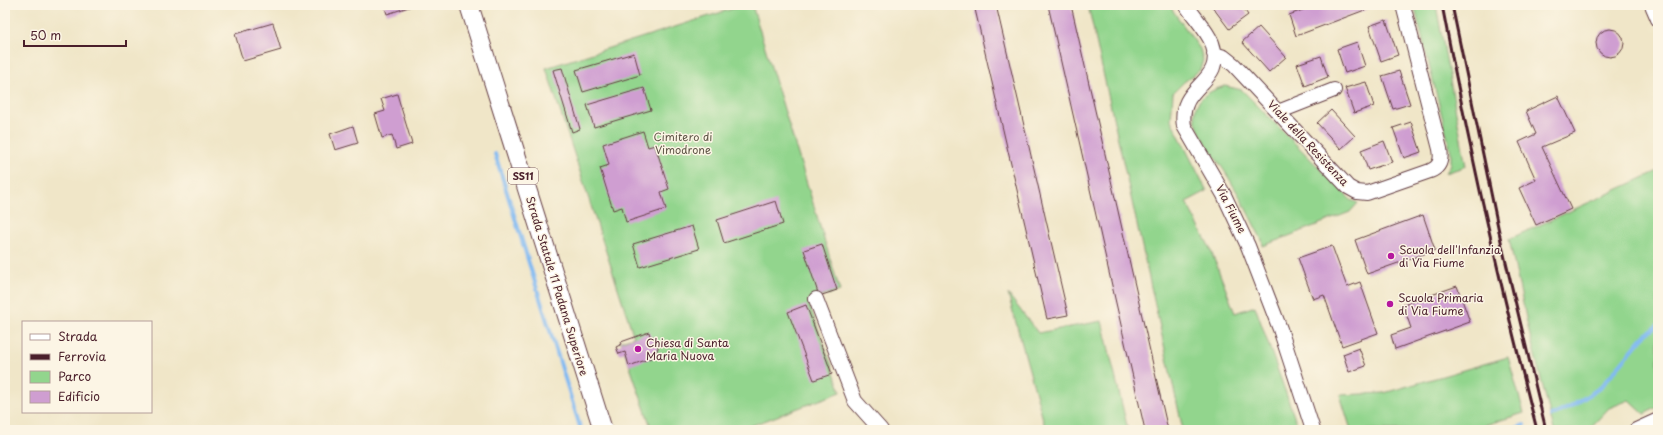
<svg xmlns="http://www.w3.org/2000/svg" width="1663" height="435" font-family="'Playpen Sans',sans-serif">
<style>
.green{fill:#92d58d;stroke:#6e7a5c}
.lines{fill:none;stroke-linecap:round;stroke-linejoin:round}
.stream{stroke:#81baf2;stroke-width:4}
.building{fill:#cf9ed1}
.minor-casing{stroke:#633d43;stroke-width:16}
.major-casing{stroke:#633d43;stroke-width:20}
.minor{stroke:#fff;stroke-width:14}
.major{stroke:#fff;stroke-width:18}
.rail{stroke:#4a1f2b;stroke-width:3}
.poi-dot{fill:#b5179e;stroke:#fcf5e5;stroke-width:1.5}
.labels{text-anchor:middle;stroke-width:3;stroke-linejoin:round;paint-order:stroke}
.shield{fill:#fcf5e5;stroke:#7f5f63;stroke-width:1}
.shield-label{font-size:10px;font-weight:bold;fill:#4a1f2b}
.park-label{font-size:11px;fill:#605648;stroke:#fcf5e5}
.street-label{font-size:11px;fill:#4a1f2b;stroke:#fcf5e5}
.poi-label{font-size:11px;fill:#4a1f2b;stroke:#fcf5e5;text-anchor:start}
</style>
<rect width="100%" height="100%" fill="#fcf5e5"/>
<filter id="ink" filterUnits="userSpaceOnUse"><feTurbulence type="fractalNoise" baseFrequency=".025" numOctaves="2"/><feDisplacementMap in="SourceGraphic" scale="8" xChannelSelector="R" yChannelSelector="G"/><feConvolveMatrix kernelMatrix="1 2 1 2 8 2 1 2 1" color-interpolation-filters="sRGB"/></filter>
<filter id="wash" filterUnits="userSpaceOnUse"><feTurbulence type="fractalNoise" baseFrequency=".012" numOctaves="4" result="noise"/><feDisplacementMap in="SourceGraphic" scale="16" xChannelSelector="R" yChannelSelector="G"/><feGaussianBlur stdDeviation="0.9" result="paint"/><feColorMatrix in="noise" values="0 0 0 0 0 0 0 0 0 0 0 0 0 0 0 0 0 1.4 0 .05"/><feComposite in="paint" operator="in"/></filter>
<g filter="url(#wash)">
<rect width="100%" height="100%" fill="#f0e6c8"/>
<path class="green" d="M 744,5 L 752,5 L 840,291 L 808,301 L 841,392 L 740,430 L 652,430 L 621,341 L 634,337 L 546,68 Z
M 1088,5 L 1169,5 L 1200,49 L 1203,60 L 1200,70 L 1184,82 L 1173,93 L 1171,120 L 1207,191 L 1186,202 L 1209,246 L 1235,313 L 1255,306 L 1299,430 L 1183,430 Z
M 1414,5 L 1436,5 L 1466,166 L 1446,173 L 1451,164 L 1451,152 Z
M 1225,86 L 1242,90 L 1351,200 L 1358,203 L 1350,212 L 1263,246 L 1262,240 C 1251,220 1242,199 1230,180 C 1212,148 1164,104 1225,86 Z
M 1658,171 L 1658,407 L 1644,414 L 1629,400 L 1609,408 L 1588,430 L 1554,430 L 1530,336 L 1509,239 Z
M 1008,294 L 1038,333 L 1102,321 L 1128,430 L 1046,430 Z
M 1508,357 L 1524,413 L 1482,426 L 1483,430 L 1351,430 L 1340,395 L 1384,393 Z"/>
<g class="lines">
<path class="stream" d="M 495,154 L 581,430
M 1551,416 L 1572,406 L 1601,387 L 1643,337 L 1658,325
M 1511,430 L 1524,425"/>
</g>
<g id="blocks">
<path class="building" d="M 384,5 L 415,5 L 387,14 Z
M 974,5 L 996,5 L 1068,315 L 1047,319 Z
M 1048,5 L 1071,5 L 1168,430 L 1145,430 Z
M 1211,5 L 1241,5 L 1248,15 L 1229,29 Z
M 1316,5 L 1378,5 L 1296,36 L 1289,15 Z
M 1386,20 L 1398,55 L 1381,61 L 1369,26 Z
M 273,23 L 281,50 L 243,61 L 235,34 Z
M 1259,27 L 1286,57 L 1269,72 L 1242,42 Z
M1596 43a14 14 0 1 1 28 0a14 14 0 1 1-28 0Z
M 1357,42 L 1365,66 L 1345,73 L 1337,49 Z
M 634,53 L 640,75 L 583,92 L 576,70 Z
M 1321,56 L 1328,77 L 1305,86 L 1297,64 Z
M 562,68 L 580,129 L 572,132 L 553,70 Z
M 1399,71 L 1410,104 L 1393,109 L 1382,76 Z
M 1366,82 L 1374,106 L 1354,113 L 1345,88 Z
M 644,88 L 651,110 L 594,127 L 587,105 Z
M 397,94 L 412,144 L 396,149 L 392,135 L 382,138 L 375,114 L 385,111 L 381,99 Z
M 1558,96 L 1575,133 L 1542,147 L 1571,209 L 1536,225 L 1519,188 L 1536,180 L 1519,142 L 1536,134 L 1526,111 Z
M 1331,110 L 1355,136 L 1341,149 L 1317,123 Z
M 1411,122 L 1421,152 L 1404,158 L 1393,128 Z
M 353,126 L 358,143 L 335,150 L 330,134 Z
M 643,131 L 648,147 L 655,145 L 669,189 L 661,192 L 666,209 L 626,222 L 622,207 L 613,210 L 600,168 L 609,165 L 603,144 Z
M 1384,141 L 1392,162 L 1368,170 L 1361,150 Z
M 776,201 L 783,224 L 724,243 L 717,220 Z
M 1423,215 L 1435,250 L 1367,274 L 1355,240 Z
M 692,226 L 699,249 L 640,267 L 633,244 Z
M 822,244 L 837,290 L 819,296 L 804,250 Z
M 1332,246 L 1347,287 L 1360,282 L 1378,333 L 1342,346 L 1324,295 L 1313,299 L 1298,258 Z
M 1457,286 L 1470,322 L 1395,349 L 1391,335 L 1411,328 L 1403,305 Z
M 806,305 L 832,374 L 814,380 L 788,312 Z
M 649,332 L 650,336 L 655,338 L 658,343 L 658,348 L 656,352 L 657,356 L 629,366 L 625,352 L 619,354 L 616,347 L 622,344 L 621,342 Z
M 1359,348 L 1366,366 L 1349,372 L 1343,354 Z"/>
</g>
</g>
<g filter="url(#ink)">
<use href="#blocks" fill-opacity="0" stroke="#633d43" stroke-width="1"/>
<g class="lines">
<g class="minor-casing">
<path id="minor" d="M 1186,5 C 1194,17 1206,29 1212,43 C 1227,85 1177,83 1184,126 L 1224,195 L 1248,246 L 1280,329 L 1313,430
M 1652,5 L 1658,19
M 1214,54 L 1224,57 L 1234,65 L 1348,187 L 1357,192 L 1367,193 L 1430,171 C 1440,167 1442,160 1440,149 L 1403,5
M 1278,112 L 1334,90
M 816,299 L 855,401 L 881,430
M 1636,430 L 1658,420"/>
</g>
<g class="major-casing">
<path id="major" d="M 469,5 L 603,430"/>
</g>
<use href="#minor" class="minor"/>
<use href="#major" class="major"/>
<path class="rail" d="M 1442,5 C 1469,148 1501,289 1537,430
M 1452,5 L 1502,246 L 1546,430"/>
</g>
</g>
<g class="poi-dot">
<circle cx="1391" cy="256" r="4"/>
<circle cx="1390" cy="304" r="4"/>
<circle cx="638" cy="349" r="4"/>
</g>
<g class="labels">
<rect class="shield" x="508" y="168" width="30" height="16" rx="3"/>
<g class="shield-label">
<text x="523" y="180">SS11</text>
</g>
<g class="park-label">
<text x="683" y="141">Cimitero di<tspan x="683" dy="13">Vimodrone</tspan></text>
</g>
<g class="street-label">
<text transform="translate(1308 143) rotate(47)" y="4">Viale della Resistenza</text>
<text transform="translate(1231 209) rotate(63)" y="4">Via Fiume</text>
<text transform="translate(557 286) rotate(73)" y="4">Strada Statale 11 Padana Superiore</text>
</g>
<g class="poi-label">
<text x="1399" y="254">Scuola dell'Infanzia<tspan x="1399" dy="13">di Via Fiume</tspan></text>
<text x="1398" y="302">Scuola Primaria<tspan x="1398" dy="13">di Via Fiume</tspan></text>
<text x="646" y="347">Chiesa di Santa<tspan x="646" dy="13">Maria Nuova</tspan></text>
</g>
</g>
<rect width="1663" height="435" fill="none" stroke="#fcf5e5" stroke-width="20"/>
<rect x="22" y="321" width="130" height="92" fill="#fcf5e5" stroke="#b59f9b"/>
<rect x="30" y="334" width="20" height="6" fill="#ffffff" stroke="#b59f9b"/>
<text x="58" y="341" font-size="12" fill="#4a1f2b">Strada</text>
<rect x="30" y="354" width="20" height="6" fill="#4a1f2b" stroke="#b59f9b"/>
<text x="58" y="361" font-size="12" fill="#4a1f2b">Ferrovia</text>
<rect x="30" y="371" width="20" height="12" fill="#92d58d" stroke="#b59f9b"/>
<text x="58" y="381" font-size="12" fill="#4a1f2b">Parco</text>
<rect x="30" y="391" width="20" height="12" fill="#cf9ed1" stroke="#b59f9b"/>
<text x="58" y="401" font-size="12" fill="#4a1f2b">Edificio</text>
<path d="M24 40v6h102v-6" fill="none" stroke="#4a1f2b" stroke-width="2"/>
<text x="30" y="40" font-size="12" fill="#4a1f2b" stroke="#fcf5e5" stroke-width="3" paint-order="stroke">50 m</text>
</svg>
